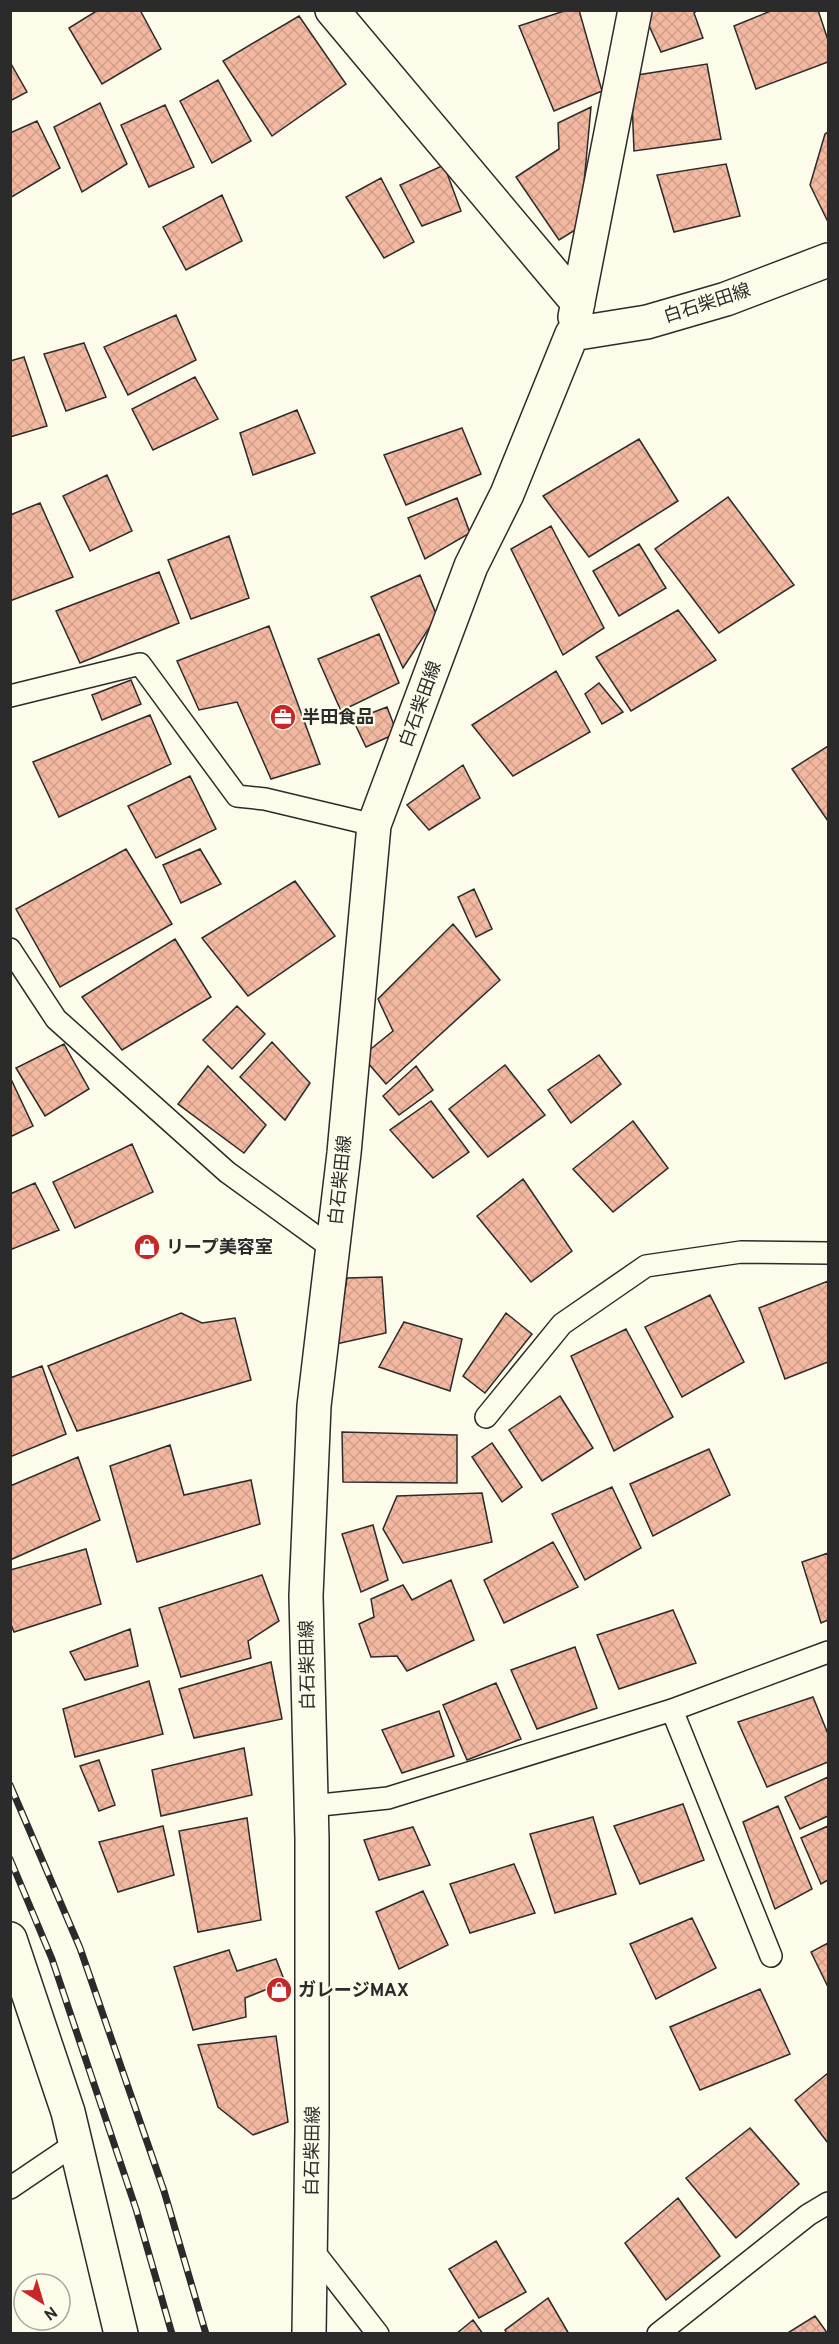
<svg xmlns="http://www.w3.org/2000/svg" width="839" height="2344" font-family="Overpass,'Noto Sans JP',sans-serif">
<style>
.building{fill:url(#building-cross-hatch);stroke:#2b2b2b;stroke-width:1.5}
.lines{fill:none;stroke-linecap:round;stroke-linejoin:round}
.service-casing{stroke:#2b2b2b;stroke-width:24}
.minor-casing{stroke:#2b2b2b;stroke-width:36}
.primary-casing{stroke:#2b2b2b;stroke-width:36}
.service{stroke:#fdfbea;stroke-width:21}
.minor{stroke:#fdfbea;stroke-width:33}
.primary{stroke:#fdfbea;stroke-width:33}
.rail-casing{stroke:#2b2b2b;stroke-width:7}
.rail{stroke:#fdfbea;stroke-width:4.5;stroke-dasharray:14;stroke-linecap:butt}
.labels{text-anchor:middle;stroke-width:4.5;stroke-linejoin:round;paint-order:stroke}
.street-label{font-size:18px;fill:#2b2b2b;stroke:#fdfbea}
.poi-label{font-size:18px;font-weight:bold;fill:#2b2b2b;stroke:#fdfbea;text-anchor:start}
</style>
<defs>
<pattern id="building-cross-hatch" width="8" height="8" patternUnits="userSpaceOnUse" patternTransform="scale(1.5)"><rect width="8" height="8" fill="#f2b8a0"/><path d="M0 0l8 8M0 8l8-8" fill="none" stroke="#d09e8a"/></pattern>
</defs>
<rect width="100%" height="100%" fill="#fdfbea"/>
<path class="building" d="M 98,10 L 140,10 L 161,49 L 102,84 L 69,28 Z
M 567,10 L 579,10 L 602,91 L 554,111 L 519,26 Z
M 648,10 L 698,10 L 694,13 L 703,38 L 661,52 L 646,19 Z
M 773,10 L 818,10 L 828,40 L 828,62 L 756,89 L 734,26 Z
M 299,16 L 346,84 L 272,136 L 223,61 Z
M 10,62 L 27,92 L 10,101 Z
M 707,64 L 721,139 L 634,151 L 631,76 Z
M 218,80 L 251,141 L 212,163 L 180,101 Z
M 100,103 L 127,164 L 82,192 L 54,127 Z
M 165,105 L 194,167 L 149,187 L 121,125 Z
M 591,107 L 580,227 L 559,240 L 516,177 L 559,149 L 558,123 Z
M 37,121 L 60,168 L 10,198 L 10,133 Z
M 828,132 L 828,222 L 810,185 L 825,134 Z
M 726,164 L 740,216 L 674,232 L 657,175 Z
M 444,165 L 461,211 L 422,226 L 400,185 Z
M 381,178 L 414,242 L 384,258 L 346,197 Z
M 222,195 L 242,241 L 186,270 L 163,227 Z
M 176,315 L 196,360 L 128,395 L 104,347 Z
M 84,343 L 106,397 L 66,411 L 44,354 Z
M 24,357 L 47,426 L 10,437 L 10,361 Z
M 195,377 L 218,419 L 153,450 L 132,409 Z
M 297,410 L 315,453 L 253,475 L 240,433 Z
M 462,428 L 481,474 L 406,505 L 384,455 Z
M 639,439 L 678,501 L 589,557 L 543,496 Z
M 107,475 L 132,531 L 90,551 L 63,496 Z
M 728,497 L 794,585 L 719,633 L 655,549 Z
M 457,498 L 470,533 L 425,559 L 408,518 Z
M 40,503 L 73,577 L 10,601 L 10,515 Z
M 551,526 L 604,628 L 563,655 L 511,549 Z
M 229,536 L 249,598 L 191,619 L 168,560 Z
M 639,544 L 666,588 L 619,616 L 593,571 Z
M 159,572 L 179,623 L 80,663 L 56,611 Z
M 420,575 L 437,616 L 403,668 L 371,597 Z
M 678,610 L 716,660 L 631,711 L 596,657 Z
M 269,626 L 320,764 L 271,779 L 237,702 L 199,710 L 177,661 Z
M 379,634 L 399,683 L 341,711 L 318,659 Z
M 556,671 L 590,732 L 513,776 L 472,725 Z
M 131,680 L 141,704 L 102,720 L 92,695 Z
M 599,683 L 623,712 L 602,724 L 585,694 Z
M 387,707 L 397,733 L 366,747 L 353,720 Z
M 150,715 L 171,764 L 59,817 L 33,762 Z
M 828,746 L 828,821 L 792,769 Z
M 463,765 L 480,798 L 429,830 L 407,805 Z
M 190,776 L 216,829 L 156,858 L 128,806 Z
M 126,849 L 172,924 L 60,987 L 16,909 Z
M 200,849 L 221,884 L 181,903 L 163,865 Z
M 295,881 L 335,936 L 248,996 L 202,938 Z
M 474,889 L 492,929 L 476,937 L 458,897 Z
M 453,924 L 500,980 L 386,1084 L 362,1056 L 393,1031 L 378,999 Z
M 175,939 L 211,997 L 122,1050 L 82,997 Z
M 237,1006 L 265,1034 L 232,1069 L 203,1040 Z
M 272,1042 L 310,1083 L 285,1120 L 240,1077 Z
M 64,1044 L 89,1089 L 45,1116 L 16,1068 Z
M 599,1055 L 621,1084 L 571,1123 L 548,1090 Z
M 505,1065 L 545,1115 L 488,1157 L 449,1109 Z
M 208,1066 L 266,1125 L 244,1153 L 178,1104 Z
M 416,1066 L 433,1090 L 399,1115 L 383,1096 Z
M 10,1077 L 33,1126 L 10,1137 Z
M 431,1101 L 469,1152 L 433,1178 L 390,1130 Z
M 633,1121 L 668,1168 L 613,1212 L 573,1169 Z
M 132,1144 L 153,1192 L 75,1228 L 53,1182 Z
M 523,1179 L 572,1251 L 531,1282 L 477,1216 Z
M 35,1183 L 59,1230 L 10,1250 L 10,1194 Z
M 382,1277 L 386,1333 L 336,1344 L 347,1278 Z
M 828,1281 L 828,1362 L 785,1379 L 759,1308 Z
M 710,1295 L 744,1362 L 682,1397 L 645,1327 Z
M 181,1313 L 202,1323 L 235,1318 L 251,1380 L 77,1431 L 48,1366 Z
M 506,1313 L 532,1334 L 485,1393 L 463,1376 Z
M 404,1322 L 462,1339 L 450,1391 L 379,1367 Z
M 626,1329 L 673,1417 L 614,1451 L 571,1356 Z
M 42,1366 L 66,1434 L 10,1457 L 10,1378 Z
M 560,1396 L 593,1448 L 542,1481 L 509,1430 Z
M 342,1432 L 457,1435 L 457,1483 L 343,1482 Z
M 492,1443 L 522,1487 L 502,1502 L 472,1457 Z
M 170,1445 L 184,1495 L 251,1480 L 260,1524 L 137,1562 L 110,1466 Z
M 709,1449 L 730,1495 L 653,1536 L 630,1484 Z
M 78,1457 L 100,1520 L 10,1560 L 10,1486 Z
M 612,1487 L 641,1548 L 585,1580 L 552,1514 Z
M 482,1493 L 492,1542 L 403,1563 L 383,1529 L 397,1496 Z
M 373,1525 L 388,1580 L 361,1592 L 342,1534 Z
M 553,1542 L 578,1587 L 504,1623 L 484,1580 Z
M 86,1549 L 101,1604 L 14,1632 L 10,1622 L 10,1570 Z
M 828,1553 L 828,1620 L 821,1623 L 802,1562 Z
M 262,1575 L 279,1621 L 248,1641 L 251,1658 L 181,1677 L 159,1608 Z
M 451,1580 L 474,1640 L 407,1671 L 397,1656 L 371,1657 L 359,1624 L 374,1617 L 371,1599 L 403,1585 L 412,1600 Z
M 673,1610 L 696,1663 L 619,1689 L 597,1635 Z
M 130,1629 L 138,1666 L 85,1680 L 70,1652 Z
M 575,1647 L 597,1708 L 537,1729 L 511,1670 Z
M 271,1662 L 282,1719 L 194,1738 L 179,1689 Z
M 149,1681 L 163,1734 L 75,1757 L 63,1709 Z
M 496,1683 L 521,1739 L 467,1760 L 443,1705 Z
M 813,1697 L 828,1734 L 828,1762 L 767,1787 L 738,1722 Z
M 439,1711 L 454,1756 L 402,1773 L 382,1730 Z
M 244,1748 L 252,1795 L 161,1816 L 152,1770 Z
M 99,1760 L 115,1805 L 99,1811 L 80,1766 Z
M 828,1777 L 828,1816 L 800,1829 L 785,1797 Z
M 683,1804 L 704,1860 L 640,1884 L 614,1826 Z
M 778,1806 L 812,1889 L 775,1909 L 743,1822 Z
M 593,1817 L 616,1894 L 555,1913 L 530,1834 Z
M 247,1818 L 261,1920 L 198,1932 L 179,1831 Z
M 163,1826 L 174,1875 L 118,1892 L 99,1842 Z
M 828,1826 L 828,1880 L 821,1884 L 801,1838 Z
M 413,1827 L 430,1865 L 379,1880 L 364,1840 Z
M 514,1864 L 535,1913 L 470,1933 L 450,1884 Z
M 423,1891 L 448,1945 L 399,1969 L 376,1912 Z
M 692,1918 L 716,1968 L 656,1999 L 630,1944 Z
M 828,1943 L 828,1987 L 811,1952 Z
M 229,1950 L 237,1971 L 276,1959 L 285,1982 L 245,1998 L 246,2017 L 193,2030 L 174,1967 Z
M 760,1989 L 790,2054 L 700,2090 L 670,2027 Z
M 276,2036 L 288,2122 L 253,2135 L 218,2107 L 198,2045 Z
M 828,2073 L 828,2143 L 795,2100 Z
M 750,2128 L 799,2184 L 736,2238 L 686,2178 Z
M 678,2198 L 720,2256 L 666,2300 L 625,2243 Z
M 496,2241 L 526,2292 L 479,2318 L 449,2269 Z
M 548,2298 L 569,2334 L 507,2334 L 505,2330 Z
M 815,2316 L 828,2334 L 786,2334 Z
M 473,2320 L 483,2334 L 456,2334 Z"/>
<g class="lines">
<g class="service-casing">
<path id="service" d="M 10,696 L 140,664 L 237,796 L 265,799 L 374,825
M 10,949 L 56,1019 L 227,1172 L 332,1248
M 486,1417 L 562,1324 L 646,1266 L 741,1252 L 828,1253
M 672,1710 L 771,1956
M 311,1806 L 388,1798 L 672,1710 L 828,1652
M 10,2188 L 75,2144
M 311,2248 L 378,2334
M 658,2334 L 808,2215 L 828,2203"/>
</g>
<g class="minor-casing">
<path id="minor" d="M 332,10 L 578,303
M 575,317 L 635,10
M 10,1939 L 68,2112 L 121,2334"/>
</g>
<g class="primary-casing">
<path id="primary" d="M 309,2334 L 312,2131 L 312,1839 L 306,1596 L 314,1406 L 344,1153 L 374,825 L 471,566 L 507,494 L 572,334 L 647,322 L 726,299 L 828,260"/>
</g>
<use href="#service" class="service"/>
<use href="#minor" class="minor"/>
<use href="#primary" class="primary"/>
<g class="rail-casing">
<path id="rail" d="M 10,1785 L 80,1948 L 164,2191 L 206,2334
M 10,1859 L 52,1959 L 136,2209 L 172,2334"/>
</g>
<use href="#rail" class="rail"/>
</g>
<defs>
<g id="office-disc" transform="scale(1.35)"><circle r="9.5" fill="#c62828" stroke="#fdfbea"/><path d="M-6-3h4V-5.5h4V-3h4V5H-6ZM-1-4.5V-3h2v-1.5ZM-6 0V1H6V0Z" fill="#fff"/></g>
<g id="shop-disc" transform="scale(1.35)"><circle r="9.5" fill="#c62828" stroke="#fdfbea"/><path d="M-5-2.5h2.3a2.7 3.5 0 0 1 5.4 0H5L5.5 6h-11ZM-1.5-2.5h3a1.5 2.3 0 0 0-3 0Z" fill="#fff"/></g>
</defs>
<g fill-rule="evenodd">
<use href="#office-disc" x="283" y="717"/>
<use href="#shop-disc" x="147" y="1247"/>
<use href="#shop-disc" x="279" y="1990"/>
</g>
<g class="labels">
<g class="street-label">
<text transform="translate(707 303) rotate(-18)" y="6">白石柴田線</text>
<text transform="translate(420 704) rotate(-70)" y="6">白石柴田線</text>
<text transform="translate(340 1180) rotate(-84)" y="6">白石柴田線</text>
<text transform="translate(307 1665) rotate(-91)" y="6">白石柴田線</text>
<text transform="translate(312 2151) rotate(-89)" y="6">白石柴田線</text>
</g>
<g class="poi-label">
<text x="302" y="723">半田食品</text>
<text x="166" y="1253">リープ美容室</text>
<text x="298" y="1996">ガレージMAX</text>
</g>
</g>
<rect width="839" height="2344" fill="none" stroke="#2b2b2b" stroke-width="24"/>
<g transform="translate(42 2302) rotate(143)"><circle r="28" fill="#fdfbea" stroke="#a9a89e" stroke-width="1.5"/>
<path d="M0-4.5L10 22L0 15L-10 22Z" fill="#c62828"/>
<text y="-9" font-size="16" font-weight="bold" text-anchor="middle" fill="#2b2b2b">N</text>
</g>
</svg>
